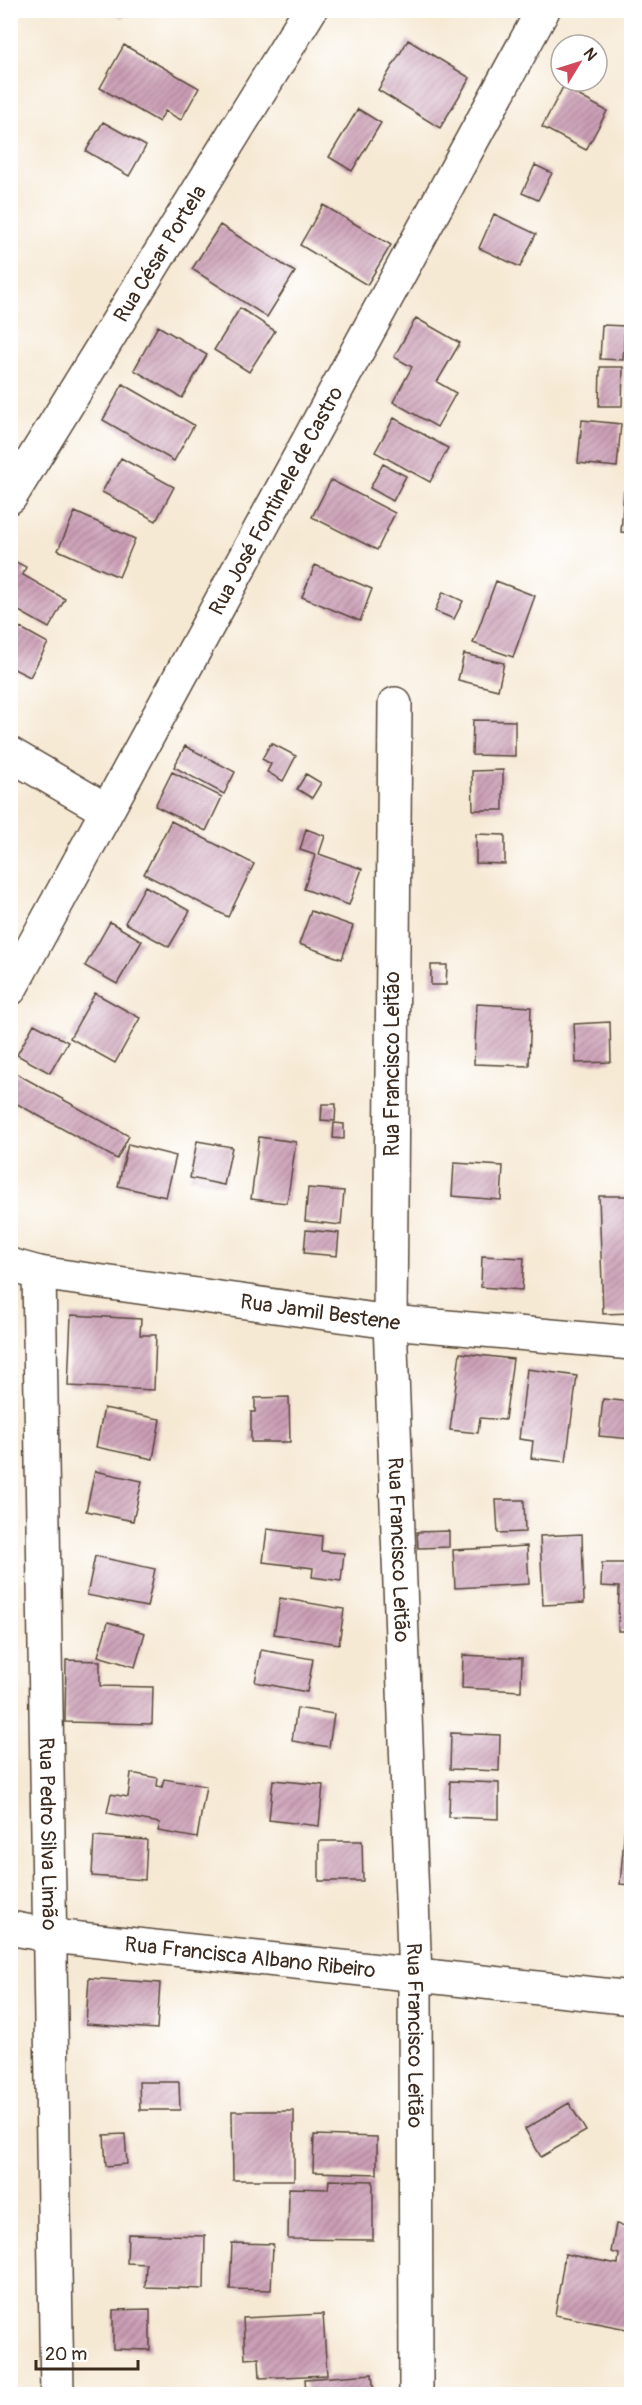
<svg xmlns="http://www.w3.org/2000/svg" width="642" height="2405" font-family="Pangolin,sans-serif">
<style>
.building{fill:url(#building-hatch)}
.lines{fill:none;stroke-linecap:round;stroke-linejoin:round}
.street-casing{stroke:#574739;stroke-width:36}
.street{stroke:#fff;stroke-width:33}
.labels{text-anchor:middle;stroke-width:6;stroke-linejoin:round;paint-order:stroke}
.street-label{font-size:21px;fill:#3b2a1e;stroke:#fff}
</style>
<defs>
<pattern id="building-hatch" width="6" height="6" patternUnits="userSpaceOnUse" patternTransform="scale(1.5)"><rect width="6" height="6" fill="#cb9eb5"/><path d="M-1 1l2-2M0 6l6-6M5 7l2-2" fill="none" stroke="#a68193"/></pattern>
</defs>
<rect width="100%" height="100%" fill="#fff"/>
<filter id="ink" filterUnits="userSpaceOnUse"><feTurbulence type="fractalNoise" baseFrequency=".0167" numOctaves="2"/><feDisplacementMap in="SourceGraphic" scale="12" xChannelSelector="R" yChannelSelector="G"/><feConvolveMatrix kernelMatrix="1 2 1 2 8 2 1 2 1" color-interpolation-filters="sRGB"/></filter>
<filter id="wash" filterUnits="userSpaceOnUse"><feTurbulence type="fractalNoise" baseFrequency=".008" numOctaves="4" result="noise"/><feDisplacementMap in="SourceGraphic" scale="24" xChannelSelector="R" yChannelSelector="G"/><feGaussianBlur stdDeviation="1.35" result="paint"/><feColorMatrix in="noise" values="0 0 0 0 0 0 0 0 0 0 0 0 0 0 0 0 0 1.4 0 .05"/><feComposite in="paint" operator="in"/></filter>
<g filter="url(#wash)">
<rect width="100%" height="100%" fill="#f6e9d4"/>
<g id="blocks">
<path class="building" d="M 109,10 L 126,10 L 122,18 Z
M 408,40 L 470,78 L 440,128 L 378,90 Z
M 124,45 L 199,88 L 181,120 L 165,111 L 159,122 L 100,88 Z
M 563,87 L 607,111 L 586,150 L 542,127 Z
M 358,109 L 381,123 L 352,171 L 329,157 Z
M 103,122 L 146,146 L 129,176 L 86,151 Z
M 10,131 L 18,136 L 10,149 Z
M 535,165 L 552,173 L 538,200 L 522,193 Z
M 323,205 L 391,245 L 367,285 L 300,245 Z
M 494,214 L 536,234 L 520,267 L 479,248 Z
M 220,225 L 295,272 L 267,317 L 192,269 Z
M 240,308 L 275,331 L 249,372 L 214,350 Z
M 416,318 L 460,343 L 437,382 L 456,393 L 437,427 L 393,402 L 412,367 L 394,357 Z
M 602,325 L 625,326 L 623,360 L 600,359 Z
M 158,326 L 207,355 L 182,398 L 134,370 Z
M 600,367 L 623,367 L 622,406 L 599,406 Z
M 123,384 L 194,425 L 174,461 L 103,420 Z
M 394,418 L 448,448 L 430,482 L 375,452 Z
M 582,420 L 621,424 L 617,467 L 578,463 Z
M 121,458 L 174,487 L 156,521 L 102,492 Z
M 383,464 L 406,476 L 393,501 L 370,488 Z
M 331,480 L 395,513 L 377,550 L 312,517 Z
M 624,492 L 632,493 L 632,533 L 621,532 Z
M 75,512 L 135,539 L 119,577 L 58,550 Z
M 10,559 L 26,567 L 23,575 L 65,599 L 49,628 L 10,606 Z
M 315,565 L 372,589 L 360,621 L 302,597 Z
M 496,581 L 535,596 L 513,657 L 473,643 Z
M 443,592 L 463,601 L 454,619 L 435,611 Z
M 10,622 L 48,643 L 30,677 L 10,667 Z
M 464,654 L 504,663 L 498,690 L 458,680 Z
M 473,720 L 515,721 L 515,756 L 472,755 Z
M 271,743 L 296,756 L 283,781 L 267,772 L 271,764 L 262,759 Z
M 185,746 L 235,772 L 224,794 L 174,767 Z
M 503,770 L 503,810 L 473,810 L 472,771 Z
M 172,772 L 222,797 L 206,831 L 155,806 Z
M 306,774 L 321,783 L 312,798 L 297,789 Z
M 171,821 L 254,864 L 228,917 L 144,874 Z
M 306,829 L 325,836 L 319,854 L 362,869 L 349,905 L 304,889 L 315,855 L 300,850 Z
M 476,834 L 505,835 L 505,864 L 476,863 Z
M 145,886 L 190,911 L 169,947 L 125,923 Z
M 311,911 L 353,926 L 342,959 L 299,944 Z
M 110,922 L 142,941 L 117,984 L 85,966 Z
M 431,965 L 447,965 L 446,985 L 431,985 Z
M 95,993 L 140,1018 L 115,1063 L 70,1038 Z
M 477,1004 L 531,1007 L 529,1066 L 474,1064 Z
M 610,1022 L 611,1062 L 576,1063 L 574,1024 Z
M 34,1024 L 68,1042 L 50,1073 L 17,1055 Z
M 10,1070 L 129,1136 L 117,1159 L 10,1100 Z
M 322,1104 L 336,1104 L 335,1121 L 321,1120 Z
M 334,1123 L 344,1124 L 344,1139 L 333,1138 Z
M 259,1137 L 296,1142 L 287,1203 L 251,1199 Z
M 197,1141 L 232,1147 L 224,1185 L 190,1178 Z
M 128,1144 L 176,1156 L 166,1197 L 118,1186 Z
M 454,1163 L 503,1166 L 501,1200 L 452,1196 Z
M 308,1188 L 344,1191 L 341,1225 L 305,1221 Z
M 599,1196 L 632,1196 L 632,1313 L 603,1314 Z
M 306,1230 L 339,1233 L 337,1256 L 304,1253 Z
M 482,1256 L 524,1258 L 522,1290 L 481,1287 Z
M 71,1315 L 141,1319 L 140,1335 L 156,1335 L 154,1390 L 68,1386 Z
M 460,1353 L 513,1359 L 505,1420 L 480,1418 L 478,1433 L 450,1430 Z
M 527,1369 L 577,1376 L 566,1462 L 531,1458 L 533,1441 L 519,1439 Z
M 289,1397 L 290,1442 L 251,1442 L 251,1412 L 255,1412 L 255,1398 Z
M 603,1399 L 632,1402 L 632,1439 L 599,1436 Z
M 104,1408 L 160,1419 L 153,1459 L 96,1447 Z
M 95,1471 L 142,1481 L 133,1521 L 86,1511 Z
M 496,1500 L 524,1500 L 525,1532 L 498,1533 Z
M 267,1529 L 322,1536 L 321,1551 L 344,1553 L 341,1581 L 312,1577 L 313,1568 L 263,1562 Z
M 449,1531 L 449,1547 L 418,1548 L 417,1532 Z
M 582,1534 L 584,1603 L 543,1605 L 540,1536 Z
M 527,1546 L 529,1584 L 455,1588 L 453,1550 Z
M 95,1556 L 155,1569 L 147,1607 L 87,1595 Z
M 602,1563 L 631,1563 L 632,1631 L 618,1631 L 619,1587 L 601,1586 Z
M 280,1598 L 344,1609 L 339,1644 L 274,1634 Z
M 108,1622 L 145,1633 L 135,1667 L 98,1656 Z
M 261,1650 L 313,1659 L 307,1692 L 255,1682 Z
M 463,1655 L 522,1658 L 521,1691 L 462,1688 Z
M 66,1660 L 100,1661 L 100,1686 L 153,1687 L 152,1724 L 65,1722 Z
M 297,1708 L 334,1714 L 329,1747 L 292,1741 Z
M 451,1733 L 500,1735 L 499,1771 L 450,1769 Z
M 131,1773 L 158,1778 L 157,1786 L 162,1787 L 164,1779 L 206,1786 L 197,1838 L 158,1831 L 160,1823 L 107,1813 L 111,1794 L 128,1797 Z
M 273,1780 L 323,1785 L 319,1826 L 269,1820 Z
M 450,1781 L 499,1783 L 499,1819 L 449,1817 Z
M 625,1827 L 632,1827 L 632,1885 L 620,1884 Z
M 94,1836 L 147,1840 L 145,1880 L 92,1876 Z
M 319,1841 L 362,1841 L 363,1881 L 319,1881 Z
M 89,1978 L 160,1983 L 157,2029 L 86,2024 Z
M 139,2082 L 179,2082 L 180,2110 L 140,2110 Z
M 569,2103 L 586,2131 L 541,2157 L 525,2129 Z
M 232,2111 L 294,2111 L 294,2180 L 233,2180 Z
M 125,2134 L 127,2164 L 106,2166 L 104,2135 Z
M 314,2135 L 377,2137 L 377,2174 L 313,2172 Z
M 329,2180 L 373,2181 L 373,2240 L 288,2239 L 289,2188 L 328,2189 Z
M 616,2224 L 632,2227 L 632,2330 L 555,2315 L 565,2254 L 618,2264 L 619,2254 L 611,2252 Z
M 128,2234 L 205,2236 L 204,2289 L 145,2287 L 146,2264 L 127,2263 Z
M 232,2243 L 273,2244 L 271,2290 L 230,2289 Z
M 150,2309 L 150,2350 L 113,2349 L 113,2310 Z
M 323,2314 L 327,2375 L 260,2378 L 259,2358 L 245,2359 L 243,2318 Z
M 372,2374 L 374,2394 L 306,2394 L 305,2379 Z"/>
</g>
</g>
<g filter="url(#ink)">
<use href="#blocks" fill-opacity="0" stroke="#574739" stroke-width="1.5"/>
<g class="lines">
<g class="street-casing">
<g id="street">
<path id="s1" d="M 10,497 L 310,10"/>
<path id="s2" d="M 395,704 L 390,1322 L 415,1977 L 416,2394"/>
<path d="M 10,754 L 106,810"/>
<path id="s3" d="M 10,989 L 543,10"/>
<path id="s4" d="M 10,1265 L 39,1273 L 390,1322 L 632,1343"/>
<path id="s5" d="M 39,1273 L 57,2394"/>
<path id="s6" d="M 10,1928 L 52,1936 L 632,1998"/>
</g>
</g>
<use href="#street" class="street"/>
</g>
</g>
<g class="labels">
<g class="street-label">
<text dy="7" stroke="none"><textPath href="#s1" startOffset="286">Rua César Portela</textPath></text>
<text dy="7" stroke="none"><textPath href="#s3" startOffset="556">Rua José Fontinele de Castro</textPath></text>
<text transform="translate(392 1064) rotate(-90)" y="7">Rua Francisco Leitão</text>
<text dy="7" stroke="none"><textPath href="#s4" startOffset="314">Rua Jamil Bestene</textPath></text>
<text dy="7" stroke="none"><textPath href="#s2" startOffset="846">Rua Francisco Leitão</textPath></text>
<text dy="7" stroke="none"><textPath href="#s5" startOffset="561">Rua Pedro Silva Limão</textPath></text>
<text dy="7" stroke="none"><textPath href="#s6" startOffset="242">Rua Francisca Albano Ribeiro</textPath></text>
<text dy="7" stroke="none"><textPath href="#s2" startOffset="1332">Rua Francisco Leitão</textPath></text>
</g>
</g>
<rect width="642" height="2405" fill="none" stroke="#fff" stroke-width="36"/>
<g transform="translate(579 63) rotate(52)"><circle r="28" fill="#ffffff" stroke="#b1aaa5" stroke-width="1.5"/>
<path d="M0-4.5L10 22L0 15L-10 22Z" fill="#d1495b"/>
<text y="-9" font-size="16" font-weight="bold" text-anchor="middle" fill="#3b2a1e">N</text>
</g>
<path d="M36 2360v9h102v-9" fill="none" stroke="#3b2a1e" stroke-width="3"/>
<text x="45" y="2360" font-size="18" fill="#3b2a1e" stroke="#ffffff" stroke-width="4.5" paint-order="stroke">20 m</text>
</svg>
